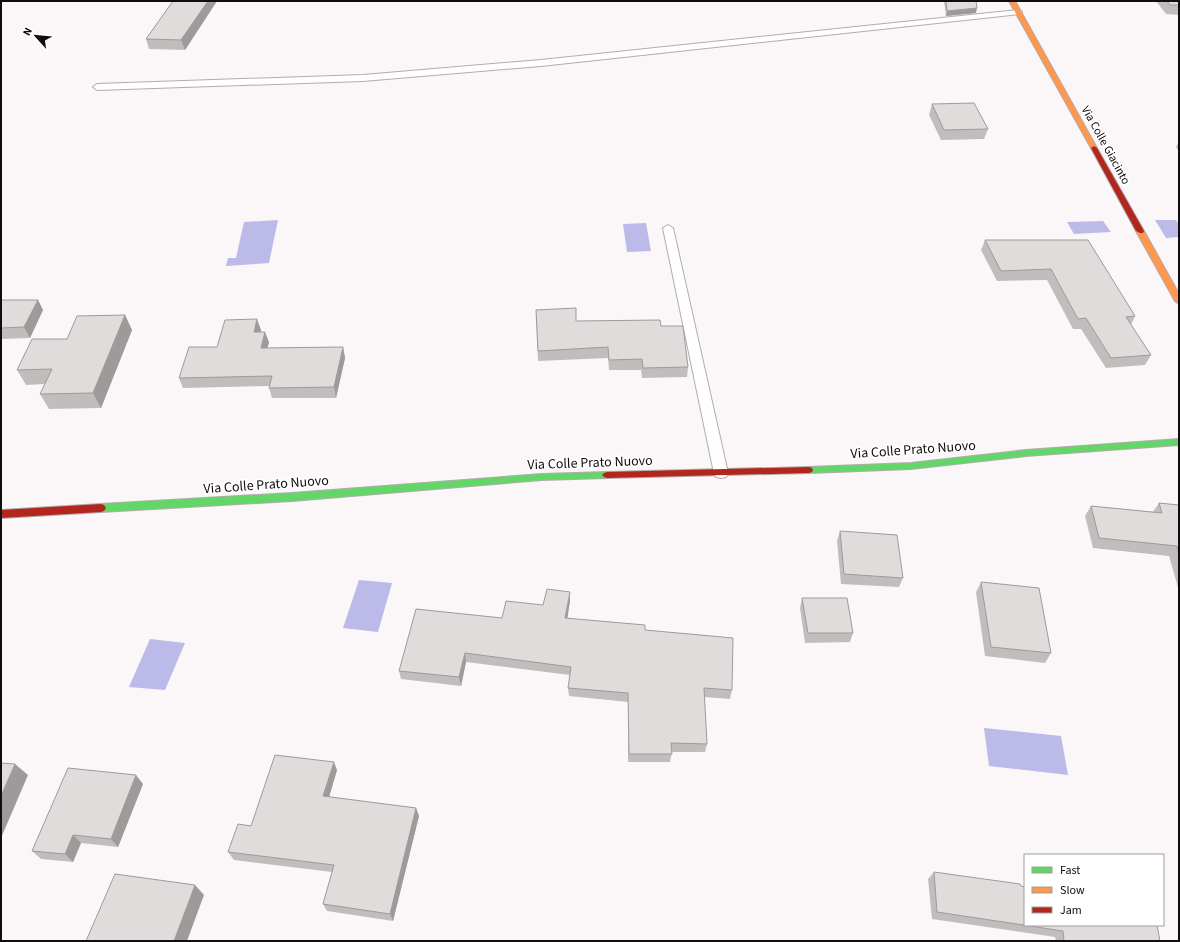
<svg xmlns="http://www.w3.org/2000/svg" width="1180" height="942" font-family="'Source Sans 3',sans-serif">
<style>
.water{fill:#bbbae8}
.lines{fill:none;stroke-linecap:round;stroke-linejoin:round}
.lane-casing{stroke:#b1acae;stroke-width:2}
.fast-casing{stroke:#b1acae;stroke-width:2}
.slow-casing{stroke:#b1acae;stroke-width:2}
.jam-casing{stroke:#b1acae;stroke-width:2}
.lane{fill:#fefefe;fill-rule:evenodd}
.fast{fill:#63d668;fill-rule:evenodd}
.slow{fill:#ff974d;fill-rule:evenodd}
.jam{fill:#b3261e;fill-rule:evenodd}
.wall{fill:#c2bdbd}
.shaded-wall{fill:#9e9a9a}
.building{fill:#e1dcdc;stroke:#9e9a9a}
.labels{text-anchor:middle;stroke-width:3.5;stroke-linejoin:round;paint-order:stroke}
.far-street-label{font-size:12px;fill:#110c0e;stroke:#fff}
.street-label{font-size:14px;fill:#110c0e;stroke:#fff}
</style>
<rect width="100%" height="100%" fill="#fbf6f8"/>
<path class="water" d="M 278,220 L 269,263 L 226,266 L 228,258 L 236,258 L 244,222 Z
M 1155,220 L 1176,220 L 1179,224 L 1179,237 L 1166,238 Z
M 1103,221 L 1111,232 L 1074,234 L 1067,222 Z
M 646,223 L 651,251 L 627,252 L 623,224 Z
M 359,580 L 392,583 L 378,632 L 343,628 Z
M 150,639 L 185,643 L 165,690 L 129,687 Z
M 984,728 L 1061,736 L 1068,775 L 989,766 Z"/>
<g class="lines">
<g class="lane-casing">
<path id="lane" d="M 1018,10 L 1022,12 L 1021,14 L 541,66 L 363,81 L 97,90 L 93,87 L 97,84 L 363,75 L 541,60 Z
M 668,225 L 673,228 L 728,473 L 726,477 L 721,478 L 716,477 L 714,473 L 663,228 Z"/>
</g>
<g class="fast-casing">
<path id="fast" d="M 1179,439 L 1179,445 L 1026,456 L 911,469 L 809,473 L 806,472 L 805,470 L 806,468 L 809,467 L 911,463 L 1026,450 Z
M 607,472 L 610,473 L 612,475 L 610,477 L 607,478 L 542,480 L 292,501 L 101,512 L 98,511 L 96,508 L 98,505 L 101,504 L 292,493 L 542,474 Z"/>
</g>
<g class="slow-casing">
<path id="slow" d="M 1009,1 L 1015,1 L 1097,148 L 1096,149 L 1091,148 Z
M 1137,229 L 1140,229 L 1144,231 L 1179,294 L 1179,304 L 1175,301 L 1136,231 Z"/>
</g>
<g class="jam-casing">
<path id="jam" d="M 1094,146 L 1097,148 L 1144,231 L 1143,233 L 1140,233 L 1136,231 L 1091,148 Z
M 809,467 L 812,468 L 813,470 L 812,472 L 809,473 L 607,478 L 604,477 L 602,475 L 604,473 L 607,472 Z
M 101,504 L 104,505 L 106,508 L 104,511 L 101,512 L 1,518 L 1,510 Z"/>
</g>
<use href="#lane" class="lane"/>
<use href="#fast" class="fast"/>
<use href="#slow" class="slow"/>
<use href="#jam" class="jam"/>
</g>
<path class="wall" d="M 173,1 L 217,1 L 185,50 L 149,49 L 146,39 Z
M 944,1 L 976,1 L 976,13 L 946,16 Z
M 1156,1 L 1179,1 L 1179,15 L 1166,14 Z
M 932,104 L 988,129 L 984,139 L 941,140 L 929,115 Z
M 1179,141 L 1179,152 L 1176,147 Z
M 985,240 L 1088,240 L 1135,316 L 1131,325 L 1151,355 L 1145,365 L 1106,368 L 1081,329 L 1073,329 L 1047,280 L 997,281 L 981,250 Z
M 1,300 L 38,300 L 43,310 L 30,338 L 1,339 Z
M 536,310 L 576,321 L 661,326 L 688,367 L 687,377 L 642,378 L 641,370 L 609,370 L 608,358 L 538,361 Z
M 125,315 L 132,330 L 101,408 L 49,409 L 40,394 L 45,384 L 26,385 L 17,370 Z
M 261,330 L 260,332 L 269,342 L 267,348 L 343,347 L 345,358 L 336,398 L 272,398 L 269,388 L 269,386 L 183,388 L 179,378 Z
M 1159,503 L 1179,505 L 1179,591 L 1169,556 L 1093,548 L 1085,516 L 1091,506 L 1153,512 Z
M 840,531 L 903,578 L 899,587 L 841,584 L 837,541 Z
M 981,582 L 1051,653 L 1045,663 L 985,656 L 976,592 Z
M 802,598 L 853,633 L 850,642 L 805,643 L 800,608 Z
M 570,601 L 567,618 L 645,630 L 732,690 L 730,699 L 704,697 L 707,744 L 705,752 L 672,752 L 670,762 L 628,762 L 628,702 L 569,696 L 568,688 L 570,675 L 466,662 L 461,686 L 401,679 L 399,671 L 502,618 L 543,605 Z
M 337,770 L 329,797 L 416,808 L 419,816 L 393,921 L 327,911 L 323,904 L 332,872 L 234,860 L 228,852 L 251,826 Z
M 143,784 L 118,847 L 81,843 L 73,862 L 41,859 L 32,851 Z
M 934,872 L 1021,886 L 1160,941 L 1056,941 L 1055,937 L 932,919 L 928,879 Z"/>
<path class="shaded-wall" d="M 208,1 L 217,1 L 185,50 L 181,40 Z
M 977,8 L 976,13 L 946,16 L 947,11 Z
M 38,300 L 43,310 L 30,338 L 24,327 Z
M 125,315 L 132,330 L 101,408 L 93,393 Z
M 257,319 L 261,330 L 258,342 L 254,332 Z
M 265,332 L 269,342 L 265,358 L 261,348 Z
M 343,347 L 345,358 L 336,398 L 334,387 Z
M 570,592 L 570,601 L 566,627 L 565,618 Z
M 465,653 L 466,662 L 461,686 L 459,677 Z
M 334,762 L 337,770 L 327,804 L 323,796 Z
M 15,764 L 28,775 L 1,838 L 1,796 Z
M 136,775 L 143,784 L 118,847 L 111,839 Z
M 416,808 L 419,816 L 393,921 L 390,914 Z
M 73,835 L 81,843 L 73,862 L 65,854 Z
M 195,885 L 204,895 L 187,941 L 174,941 Z"/>
<path class="building" d="M 173,1 L 208,1 L 181,40 L 146,39 Z
M 946,1 L 976,1 L 977,8 L 947,11 Z
M 1167,1 L 1179,1 L 1179,5 L 1170,5 Z
M 974,103 L 988,129 L 944,130 L 932,104 Z
M 985,240 L 1088,240 L 1135,316 L 1126,317 L 1151,355 L 1111,358 L 1086,318 L 1078,319 L 1051,269 L 1001,271 Z
M 1,300 L 38,300 L 24,327 L 1,328 Z
M 576,308 L 576,321 L 660,320 L 661,326 L 683,326 L 688,367 L 643,368 L 642,359 L 609,360 L 608,347 L 538,351 L 536,310 Z
M 125,315 L 93,393 L 40,394 L 52,369 L 17,370 L 32,339 L 67,339 L 77,316 Z
M 257,319 L 254,332 L 265,332 L 261,348 L 343,347 L 334,387 L 269,388 L 272,376 L 179,378 L 189,347 L 217,347 L 225,320 Z
M 1159,503 L 1179,505 L 1179,554 L 1177,546 L 1099,538 L 1091,506 L 1162,513 Z
M 840,531 L 897,535 L 903,578 L 844,574 Z
M 981,582 L 1039,588 L 1051,653 L 991,647 Z
M 547,589 L 570,592 L 565,618 L 645,625 L 645,630 L 733,638 L 732,690 L 704,688 L 707,744 L 671,743 L 672,754 L 629,754 L 628,693 L 568,688 L 571,667 L 465,653 L 459,677 L 399,671 L 416,609 L 502,618 L 506,601 L 543,605 Z
M 802,598 L 847,598 L 853,633 L 808,633 Z
M 275,755 L 334,762 L 323,796 L 416,808 L 390,914 L 323,904 L 334,865 L 228,852 L 238,824 L 251,826 Z
M 1,763 L 15,764 L 1,796 Z
M 68,768 L 136,775 L 111,839 L 73,835 L 65,854 L 32,851 Z
M 934,872 L 1020,884 L 1021,886 L 1025,887 L 1025,925 L 1157,925 L 1160,941 L 1064,941 L 1063,931 L 937,912 Z
M 115,874 L 195,885 L 174,941 L 86,941 Z"/>
<g class="labels">
<g class="far-street-label">
<text transform="translate(1106 145) rotate(61)" y="4">Via Colle Giacinto</text>
</g>
<g class="street-label">
<text transform="translate(913 449) rotate(-4)" y="5">Via Colle Prato Nuovo</text>
<text transform="translate(590 462) rotate(-2)" y="5">Via Colle Prato Nuovo</text>
<text transform="translate(266 484) rotate(-4)" y="5">Via Colle Prato Nuovo</text>
</g>
</g>
<rect width="1180" height="942" fill="none" stroke="#110c0e" stroke-width="4"/>
<rect x="1024" y="854" width="140" height="72" fill="#ffffff" stroke="#a09e9f"/>
<rect x="1032" y="867" width="20" height="6" fill="#63d668" stroke="#a09e9f"/>
<text x="1060" y="874" font-size="12" fill="#110c0e">Fast</text>
<rect x="1032" y="887" width="20" height="6" fill="#ff974d" stroke="#a09e9f"/>
<text x="1060" y="894" font-size="12" fill="#110c0e">Slow</text>
<rect x="1032" y="907" width="20" height="6" fill="#b3261e" stroke="#a09e9f"/>
<text x="1060" y="914" font-size="12" fill="#110c0e">Jam</text>
<g transform="translate(36 36) rotate(297)" stroke="#ffffff" stroke-width="3" paint-order="stroke">
<path d="M0-3L7 15L0 10L-7 15Z" fill="#110c0e"/>
<text y="-6" font-size="11" font-weight="bold" text-anchor="middle" fill="#110c0e">N</text>
</g>
</svg>
